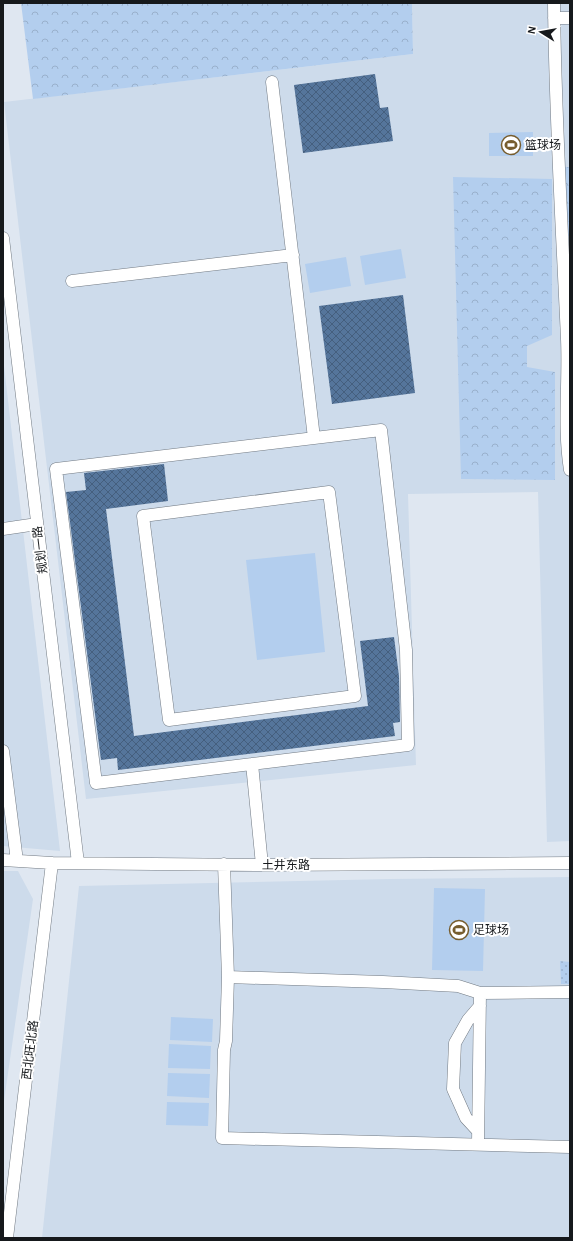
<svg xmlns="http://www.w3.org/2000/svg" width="573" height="1241" font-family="'Alegreya Sans','Noto Sans SC',sans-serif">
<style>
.built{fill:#cddbeb}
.forest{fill:url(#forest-crowns)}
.garden{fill:url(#garden-dots)}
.pitch{fill:#b3ceee}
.building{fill:url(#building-cross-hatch)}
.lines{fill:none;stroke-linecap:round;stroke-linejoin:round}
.minor-casing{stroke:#727a83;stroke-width:13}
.minor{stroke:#fff;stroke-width:12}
.labels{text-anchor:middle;stroke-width:4;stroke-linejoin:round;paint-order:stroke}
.poi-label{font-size:12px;fill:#16191c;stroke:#fff;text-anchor:start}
.street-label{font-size:12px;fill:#16191c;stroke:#fff}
</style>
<defs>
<pattern id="forest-crowns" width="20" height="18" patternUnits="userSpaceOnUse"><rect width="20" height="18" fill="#b3ceee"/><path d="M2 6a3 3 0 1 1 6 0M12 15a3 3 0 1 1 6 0" fill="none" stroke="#99b0cc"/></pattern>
<pattern id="garden-dots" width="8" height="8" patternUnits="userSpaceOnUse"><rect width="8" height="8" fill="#b3ceee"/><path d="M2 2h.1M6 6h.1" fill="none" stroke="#99b0cc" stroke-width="1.8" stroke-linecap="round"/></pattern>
<pattern id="building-cross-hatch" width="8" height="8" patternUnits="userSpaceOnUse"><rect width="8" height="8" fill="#55759b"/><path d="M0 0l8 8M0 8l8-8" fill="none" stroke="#455f7e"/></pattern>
</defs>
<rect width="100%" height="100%" fill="#dfe7f1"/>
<path class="built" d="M 412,3 L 570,3 L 570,841 L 547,842 L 538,492 L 408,494 L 416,765 L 86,799 L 4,102 L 413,54 Z
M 3,357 L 60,851 L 3,846 Z
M 3,871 L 18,871 L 33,899 L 3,1108 Z
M 570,877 L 570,1238 L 42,1238 L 79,886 L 390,879 Z"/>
<path class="forest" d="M 21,3 L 412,3 L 413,54 L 33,99 Z
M 565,167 L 570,167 L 570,236 L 568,236 Z
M 453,177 L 552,179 L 552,335 L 527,346 L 527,367 L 555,372 L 555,480 L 461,479 Z"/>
<path class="garden" d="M 560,961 L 570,962 L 570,984 L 561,984 Z"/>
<path class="pitch" d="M 533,132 L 533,156 L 489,156 L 489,133 Z
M 401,249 L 406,278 L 365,285 L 360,256 Z
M 346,257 L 351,286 L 310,293 L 305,264 Z
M 315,553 L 325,652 L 257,660 L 246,560 Z
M 434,888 L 485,889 L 483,971 L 432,970 Z
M 171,1017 L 213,1019 L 212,1042 L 170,1040 Z
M 169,1044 L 211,1046 L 210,1069 L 168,1068 Z
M 168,1073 L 210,1074 L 209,1098 L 167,1096 Z
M 167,1102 L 209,1103 L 208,1126 L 166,1125 Z"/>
<path class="building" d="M 375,74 L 380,108 L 388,107 L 393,141 L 303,153 L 294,85 Z
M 403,295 L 415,393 L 332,404 L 319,306 Z
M 164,464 L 168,501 L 106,509 L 134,736 L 368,706 L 360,641 L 394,637 L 399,676 L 400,722 L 393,723 L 395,736 L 118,770 L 117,758 L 101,760 L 66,492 L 86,490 L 84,473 Z"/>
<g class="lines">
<g class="minor-casing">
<path id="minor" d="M 554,3 C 555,115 562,227 567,339 C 569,383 563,426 570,470
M 554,18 L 570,18
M 272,82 L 314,438
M 3,238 L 78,863
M 72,281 L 293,255
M 381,430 L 406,650 L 408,745 L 96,783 L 56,469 Z
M 329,492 L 355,696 L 169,720 L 143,516 Z
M 3,529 L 37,524
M 3,751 L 17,861
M 252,764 L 262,865
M 3,860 L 52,863 L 262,865 L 570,863
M 224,864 L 228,977 L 226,1041 L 224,1050 L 222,1138 L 570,1147
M 228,977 L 383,982 L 458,986 L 480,993
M 478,1131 L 466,1118 L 453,1089 L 455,1043 L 468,1020 L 480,1006
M 478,1144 L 480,993 L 570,992
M 7,1238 L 52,863"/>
</g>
<use href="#minor" class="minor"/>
</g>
<defs>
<g id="stadium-ring" transform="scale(1)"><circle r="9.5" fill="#fff" stroke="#775d2e" stroke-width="1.5"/><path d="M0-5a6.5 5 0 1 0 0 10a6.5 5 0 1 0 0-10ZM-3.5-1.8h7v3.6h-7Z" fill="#775d2e"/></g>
</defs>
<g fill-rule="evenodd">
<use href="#stadium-ring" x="511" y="145"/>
<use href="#stadium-ring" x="459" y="930"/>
</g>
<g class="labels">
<g class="poi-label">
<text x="525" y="149">篮球场</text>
<text x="473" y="934">足球场</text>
</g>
<g class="street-label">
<text transform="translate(40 550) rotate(-97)" y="4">规划一路</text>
<text x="286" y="869">土井东路</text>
<text transform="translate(30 1050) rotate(-83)" y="4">西北旺北路</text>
</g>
</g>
<rect width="573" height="1241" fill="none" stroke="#16191c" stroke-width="8"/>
<g transform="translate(541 32) rotate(281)" stroke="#ffffff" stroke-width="3" paint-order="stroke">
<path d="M0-3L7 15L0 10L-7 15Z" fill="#16191c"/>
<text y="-6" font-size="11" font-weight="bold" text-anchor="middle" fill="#16191c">N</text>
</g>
</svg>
